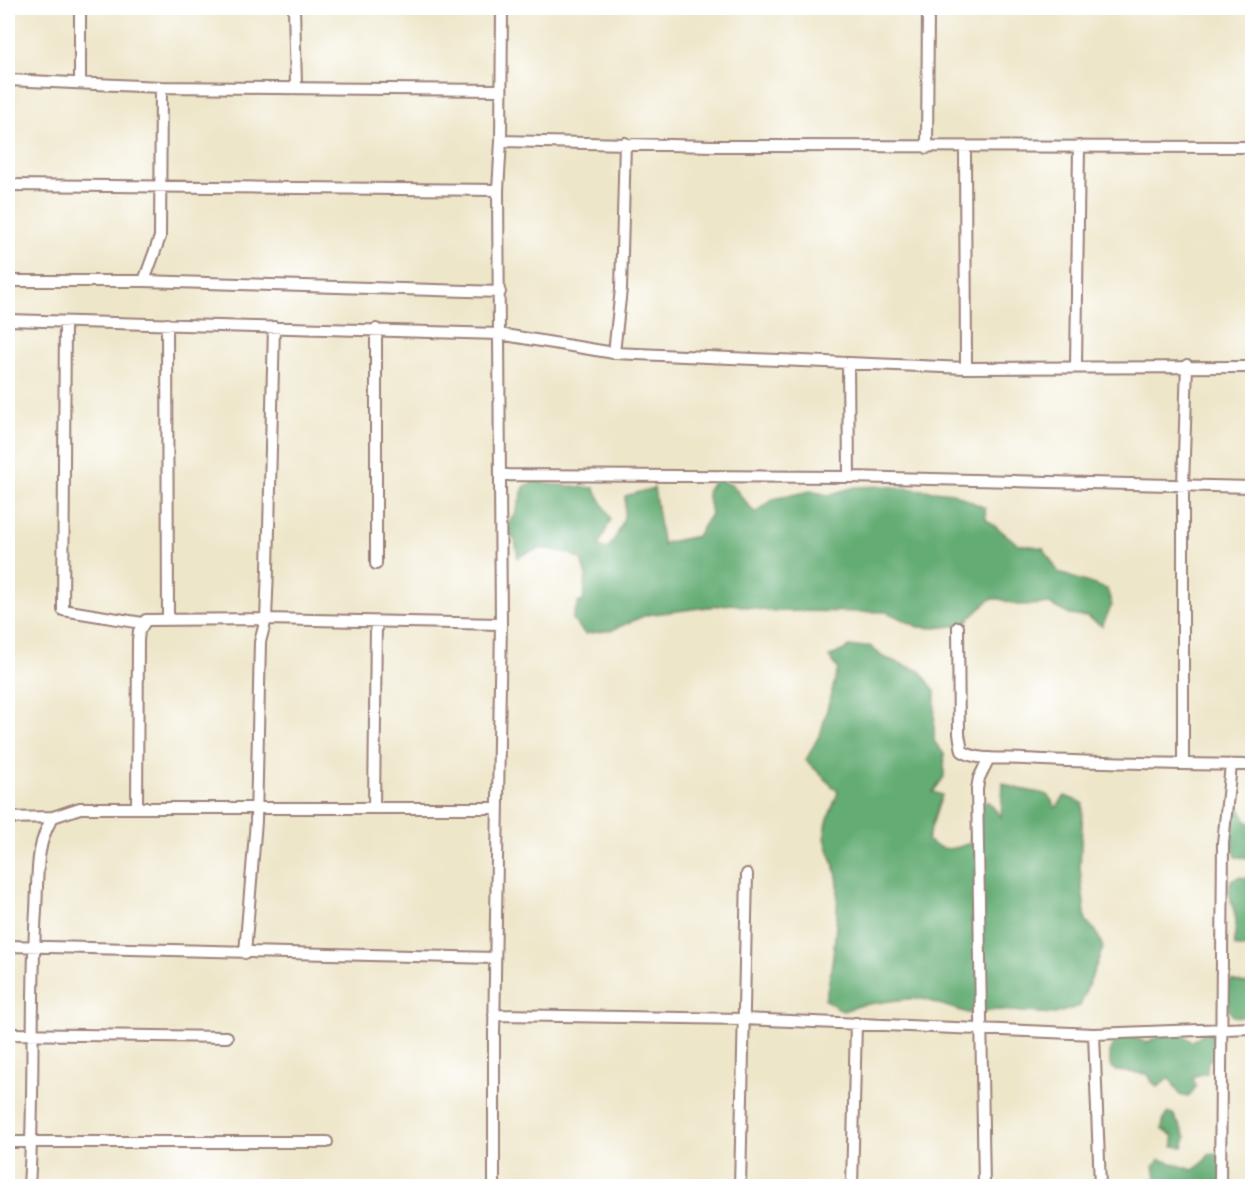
<svg xmlns="http://www.w3.org/2000/svg" width="1260" height="1194" font-family="Cardo,serif">
<style>
.forest{fill:#64ac73;stroke:#57664f;stroke-width:1.5}
.lines{fill:none;stroke-linecap:round;stroke-linejoin:round}
.minor-casing{stroke:#9c827a;stroke-width:14}
.minor{stroke:#fff;stroke-width:10}
</style>
<rect width="100%" height="100%" fill="#fff"/>
<filter id="ink" filterUnits="userSpaceOnUse"><feTurbulence type="fractalNoise" baseFrequency=".0167" numOctaves="2"/><feDisplacementMap in="SourceGraphic" scale="12" xChannelSelector="R" yChannelSelector="G"/><feConvolveMatrix kernelMatrix="1 2 1 2 8 2 1 2 1" color-interpolation-filters="sRGB"/></filter>
<filter id="wash" filterUnits="userSpaceOnUse"><feTurbulence type="fractalNoise" baseFrequency=".008" numOctaves="4" result="noise"/><feDisplacementMap in="SourceGraphic" scale="24" xChannelSelector="R" yChannelSelector="G"/><feGaussianBlur stdDeviation="1.35" result="paint"/><feColorMatrix in="noise" values="0 0 0 0 0 0 0 0 0 0 0 0 0 0 0 0 0 1.4 0 .05"/><feComposite in="paint" operator="in"/></filter>
<g filter="url(#wash)">
<rect width="100%" height="100%" fill="#eee6c9"/>
<path class="forest" d="M 539,478 L 547,484 L 594,488 L 611,519 L 598,547 L 608,549 C 620,531 627,519 625,496 L 654,488 L 663,547 L 664,543 L 697,536 L 711,514 L 707,492 L 715,479 L 732,485 L 755,513 L 773,499 L 811,491 L 828,495 L 855,487 L 885,486 L 953,493 L 985,508 L 986,519 L 1018,544 L 1043,548 L 1059,573 L 1107,589 L 1112,605 L 1102,626 L 1087,617 L 1070,615 L 1049,604 L 1017,605 L 1000,599 L 990,599 L 963,625 L 935,628 L 918,627 L 887,612 L 768,611 L 732,604 L 646,615 L 612,630 L 585,634 L 572,619 L 579,602 L 583,602 L 586,576 L 581,559 C 561,549 537,543 518,558 L 515,540 L 502,528 L 515,515 L 524,487 Z
M 870,646 L 883,657 L 920,671 L 935,691 L 934,741 L 944,754 L 944,777 L 933,792 L 942,795 L 927,840 C 942,852 953,850 970,843 L 977,807 L 988,801 L 1001,817 L 1003,783 C 1017,791 1031,790 1048,795 L 1056,808 L 1065,796 L 1083,803 L 1080,868 L 1086,922 L 1096,931 L 1103,948 L 1080,1006 L 1055,1014 L 997,1010 L 971,1014 L 923,999 L 906,999 L 861,1005 L 843,1011 L 825,1000 C 834,963 837,925 838,886 C 838,866 827,853 825,837 C 824,823 834,805 838,792 L 806,760 L 821,732 L 838,669 L 829,657 L 850,647 Z
M 1239,806 L 1247,822 L 1252,823 L 1252,858 L 1236,857 C 1231,848 1229,819 1231,809 Z
M 1239,877 L 1252,879 L 1252,944 L 1244,948 L 1235,946 C 1233,937 1236,931 1236,922 C 1235,906 1226,897 1231,880 Z
M 1252,969 L 1252,1010 L 1242,1017 L 1233,1016 L 1228,1009 L 1228,983 L 1232,980 L 1245,984 L 1249,982 Z
M 1167,1032 L 1182,1034 L 1192,1042 L 1202,1034 L 1219,1032 L 1218,1056 L 1208,1061 L 1207,1073 L 1195,1076 L 1193,1079 L 1196,1087 L 1188,1097 L 1180,1095 L 1169,1077 L 1158,1087 L 1152,1082 L 1148,1074 L 1116,1071 L 1110,1065 L 1110,1052 L 1118,1036 L 1131,1036 L 1147,1043 Z
M 1168,1113 L 1173,1114 L 1186,1137 L 1183,1147 L 1173,1146 L 1173,1136 L 1162,1129 L 1163,1121 Z
M 1209,1154 L 1218,1154 C 1231,1162 1230,1173 1224,1186 L 1147,1186 L 1146,1183 L 1154,1186 L 1157,1183 L 1154,1166 L 1160,1159 L 1193,1170 L 1204,1162 Z"/>
</g>
<g filter="url(#ink)">
<g class="lines">
<g class="minor-casing">
<path id="minor" d="M 294,8 L 296,86
M 8,80 L 161,87 L 500,90
M 80,83 L 80,8
M 501,141 L 712,146 L 1252,147
M 965,147 L 966,368
M 927,148 L 928,8
M 8,185 L 498,190
M 8,281 L 144,281 L 500,292
M 144,281 L 160,237 L 161,87
M 8,320 L 499,334 L 614,353 L 966,368 L 1252,367
M 65,322 L 63,610 L 142,623
M 167,324 L 168,618
M 376,329 L 376,564
M 614,353 L 621,289 L 625,143
M 848,363 L 849,477
M 1076,366 L 1079,146
M 500,475 L 849,477 L 1252,487
M 958,627 L 959,734 L 962,751 C 979,762 1005,757 1024,759 C 1100,763 1176,764 1252,765
M 1183,764 L 1183,485 L 1187,365
M 137,808 L 138,640 L 139,631 L 146,620 L 266,619 L 501,624
M 374,808 L 376,623
M 8,818 L 53,817
M 8,946 L 495,958
M 245,953 L 256,821 L 260,642 L 266,619 L 268,569 L 274,327
M 494,1015 L 744,1019 L 1094,1034 L 1252,1028
M 8,1034 L 227,1037
M 1094,1034 L 1100,1186
M 8,1142 L 327,1142
M 29,1186 C 35,1094 30,1002 36,910 C 38,878 35,844 53,817 L 80,808 L 497,808
M 494,1186 L 494,1035 L 501,624 L 498,190 L 501,141 L 502,8
M 740,1186 L 747,874
M 852,1186 L 856,1023
M 984,1186 L 977,789 L 979,778 L 989,758
M 1220,1186 L 1223,843 L 1231,765"/>
</g>
<use href="#minor" class="minor"/>
</g>
</g>
<rect width="1260" height="1194" fill="none" stroke="#fff" stroke-width="30"/>
</svg>
